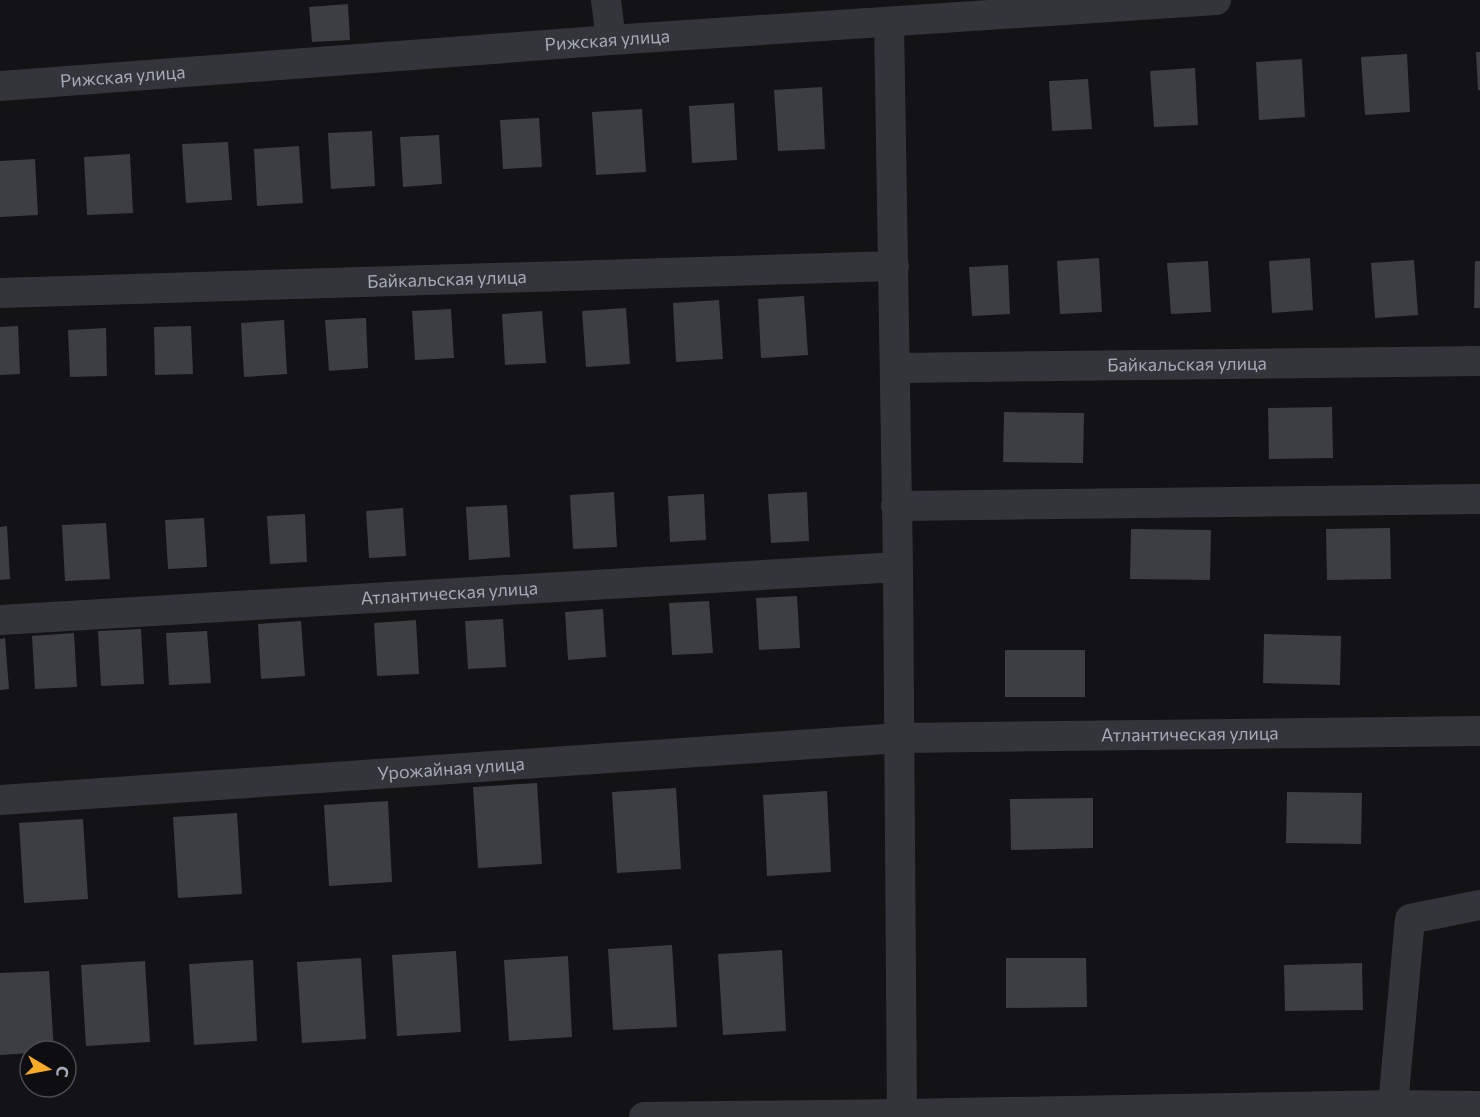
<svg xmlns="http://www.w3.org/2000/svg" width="1480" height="1117" font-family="Commissioner,sans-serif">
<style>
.building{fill:#3d3e42}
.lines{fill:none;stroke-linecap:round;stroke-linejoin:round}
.minor{stroke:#34353a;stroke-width:30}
.labels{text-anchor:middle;stroke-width:4.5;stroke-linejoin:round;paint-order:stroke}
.street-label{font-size:18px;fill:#a4aab6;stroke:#0e0e10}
</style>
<rect width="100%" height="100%" fill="#131315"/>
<path class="building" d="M 348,4 L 350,40 L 312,42 L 309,7 Z
M 1476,52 L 1480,52 L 1480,90 L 1478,90 Z
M 1407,54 L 1410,112 L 1365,115 L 1361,57 Z
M 1302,59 L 1305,117 L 1259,120 L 1256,62 Z
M 1195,68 L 1198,125 L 1154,127 L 1150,71 Z
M 1088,79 L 1092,129 L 1052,131 L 1049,81 Z
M 822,87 L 825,149 L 778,151 L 774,90 Z
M 734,103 L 737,160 L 692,163 L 689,106 Z
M 642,109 L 646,172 L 596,175 L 592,112 Z
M 539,118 L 542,167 L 503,169 L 500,120 Z
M 372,131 L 375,186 L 331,189 L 328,133 Z
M 439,135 L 442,184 L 403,187 L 400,137 Z
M 228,142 L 232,200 L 186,203 L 182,144 Z
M 299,146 L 303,203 L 257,206 L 254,149 Z
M 130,154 L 133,213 L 87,215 L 84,157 Z
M 35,159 L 38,215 L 0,217 L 0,161 Z
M 1099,258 L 1102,312 L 1060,314 L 1057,261 Z
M 1310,258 L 1313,310 L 1272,313 L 1269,261 Z
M 1414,260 L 1418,315 L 1375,318 L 1371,263 Z
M 1208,261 L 1211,312 L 1171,314 L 1167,263 Z
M 1475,261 L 1480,261 L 1480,308 L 1474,308 Z
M 1008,265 L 1010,314 L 972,316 L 969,267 Z
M 804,296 L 808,355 L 761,358 L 758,299 Z
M 719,300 L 723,359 L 676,362 L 673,303 Z
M 626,308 L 630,364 L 586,367 L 582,311 Z
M 451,309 L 454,358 L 415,360 L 412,311 Z
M 542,311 L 546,363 L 505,365 L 502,314 Z
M 366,318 L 368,368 L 329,371 L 325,320 Z
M 284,320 L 287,374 L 244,377 L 241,323 Z
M 18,326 L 20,374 L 0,375 L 0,327 Z
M 191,326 L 193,374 L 155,375 L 154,327 Z
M 106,328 L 107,376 L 70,377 L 68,330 Z
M 1332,407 L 1333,458 L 1269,459 L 1268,408 Z
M 1004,412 L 1084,413 L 1083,463 L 1003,462 Z
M 614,492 L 617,547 L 573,549 L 570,495 Z
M 807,492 L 809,541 L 771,543 L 768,494 Z
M 704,494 L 706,540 L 670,542 L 668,496 Z
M 507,505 L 510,557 L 469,560 L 466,507 Z
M 403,508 L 406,556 L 369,558 L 366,511 Z
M 305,514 L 307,562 L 270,564 L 267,516 Z
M 204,518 L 207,567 L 168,569 L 165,520 Z
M 106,523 L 110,579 L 65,581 L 62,525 Z
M 7,526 L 10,579 L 0,580 L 0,527 Z
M 1390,528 L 1391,579 L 1327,580 L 1326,529 Z
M 1131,529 L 1211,530 L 1210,580 L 1130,579 Z
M 797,596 L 800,648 L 759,650 L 756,598 Z
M 709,601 L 713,653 L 672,655 L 669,603 Z
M 603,609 L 606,657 L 568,660 L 565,612 Z
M 503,619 L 506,667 L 468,669 L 465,621 Z
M 416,620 L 419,674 L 377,676 L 374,623 Z
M 301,621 L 305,676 L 261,679 L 258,624 Z
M 141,629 L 144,684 L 101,686 L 98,631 Z
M 207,631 L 211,683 L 169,685 L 166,633 Z
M 74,633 L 77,687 L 35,689 L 32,636 Z
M 1264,634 L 1341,636 L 1340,685 L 1263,683 Z
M 5,638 L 9,689 L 0,690 L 0,639 Z
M 1005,650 L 1085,650 L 1085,697 L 1005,697 Z
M 537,783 L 542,864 L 478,868 L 473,787 Z
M 676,788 L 681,869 L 617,873 L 612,792 Z
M 827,791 L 831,872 L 767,876 L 763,795 Z
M 1287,792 L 1362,793 L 1361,844 L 1286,843 Z
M 1093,798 L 1093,848 L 1011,850 L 1010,799 Z
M 388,801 L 392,882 L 329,886 L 324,805 Z
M 237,813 L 242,894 L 178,898 L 173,817 Z
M 83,819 L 88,899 L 24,903 L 19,823 Z
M 672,945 L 677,1027 L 613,1030 L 608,949 Z
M 782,950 L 786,1031 L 723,1035 L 718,954 Z
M 456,951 L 461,1032 L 397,1036 L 392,955 Z
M 568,956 L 572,1037 L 509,1041 L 504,960 Z
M 361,958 L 366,1039 L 302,1043 L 297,962 Z
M 1006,958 L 1086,958 L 1087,1007 L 1006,1008 Z
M 253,960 L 257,1041 L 194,1045 L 189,964 Z
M 145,961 L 150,1042 L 86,1046 L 81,965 Z
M 1362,963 L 1363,1010 L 1285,1011 L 1284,965 Z
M 49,971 L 54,1051 L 30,1051 L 30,1053 L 0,1055 L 0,973 Z"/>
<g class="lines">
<g class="minor">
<path d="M 606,0 L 611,40"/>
<path d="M 889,22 L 898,567 L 902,1117"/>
<path id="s1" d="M 0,86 L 611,40 L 1216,0"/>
<path id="s2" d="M 0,293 L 894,266"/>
<path id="s3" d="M 895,368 L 1480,361"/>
<path d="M 896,506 L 1480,499"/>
<path id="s4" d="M 0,620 L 898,567"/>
<path id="s5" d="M 0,800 L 900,738 L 1480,731"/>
<path d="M 1393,1105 L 1410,919 L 1480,905"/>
<path d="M 644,1117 L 902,1114 L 1393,1105 L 1480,1106"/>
</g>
</g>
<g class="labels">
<g class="street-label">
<text dy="6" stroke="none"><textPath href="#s1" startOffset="609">Рижская улица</textPath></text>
<text dy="6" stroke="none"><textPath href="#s1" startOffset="123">Рижская улица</textPath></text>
<text dy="6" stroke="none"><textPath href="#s2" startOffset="447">Байкальская улица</textPath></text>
<text dy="6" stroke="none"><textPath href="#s3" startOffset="292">Байкальская улица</textPath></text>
<text dy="6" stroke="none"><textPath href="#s4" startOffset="450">Атлантическая улица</textPath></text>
<text dy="6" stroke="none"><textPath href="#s5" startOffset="1192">Атлантическая улица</textPath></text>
<text dy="6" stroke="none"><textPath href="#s5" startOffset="452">Урожайная улица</textPath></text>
</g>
</g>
<g transform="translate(48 1069) rotate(100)"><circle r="28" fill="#0e0e10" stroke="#4a4c52" stroke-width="1.5"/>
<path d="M0-4.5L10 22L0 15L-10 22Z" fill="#f8ab27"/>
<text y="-9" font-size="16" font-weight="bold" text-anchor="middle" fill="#a4aab6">С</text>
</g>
</svg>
